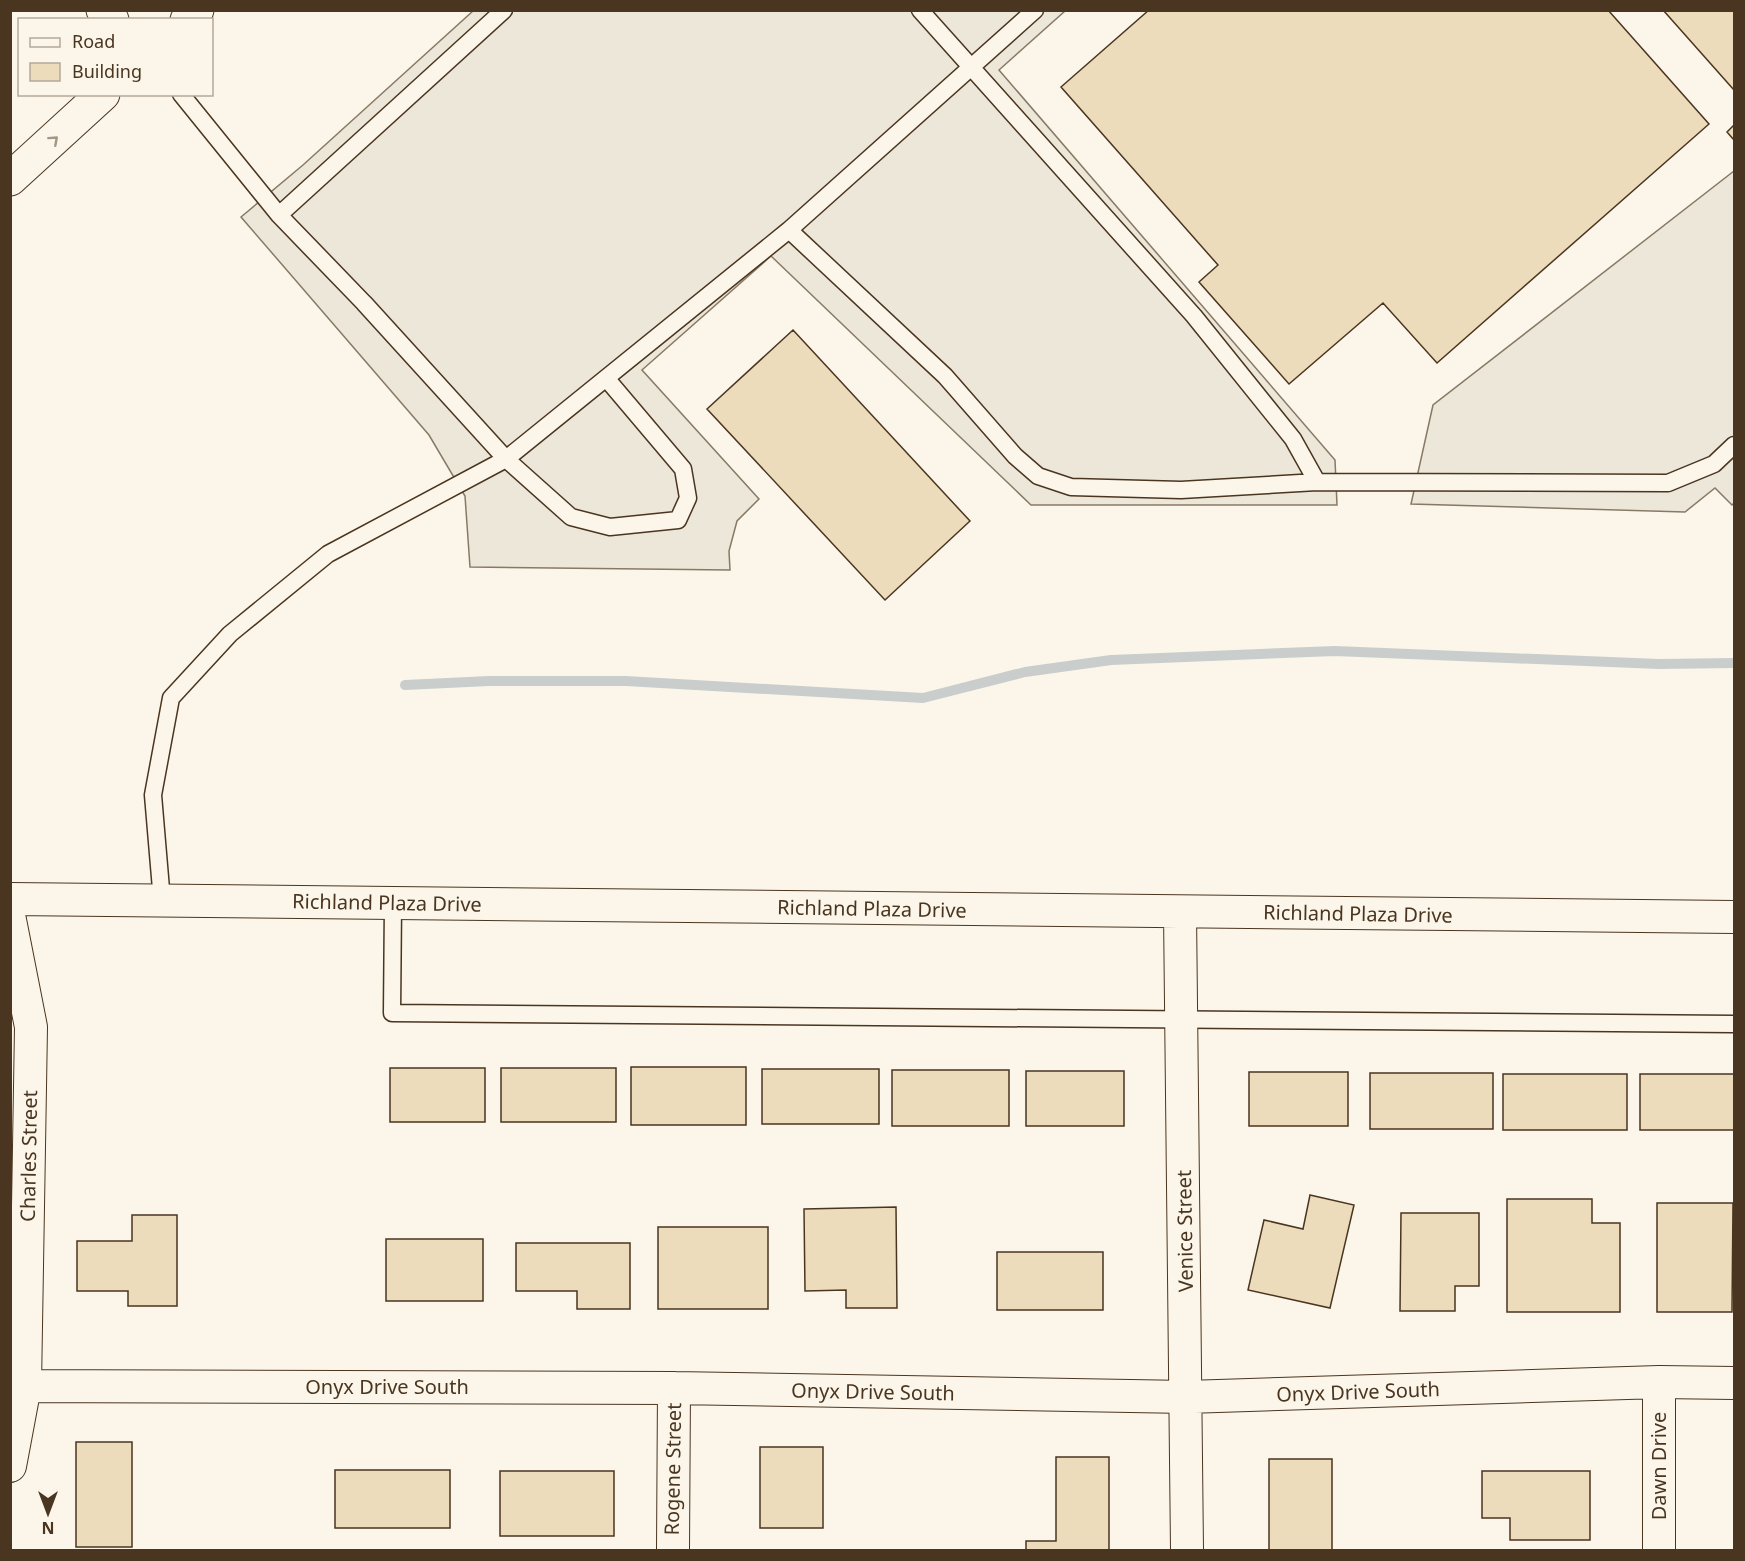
<svg xmlns="http://www.w3.org/2000/svg" width="1745" height="1561" font-family="'Noto Sans',sans-serif">
<style>
.parking{fill:#ede7d9;stroke:#887966;stroke-width:1.5}
.lines{fill:none;stroke-linecap:round;stroke-linejoin:round}
.stream{stroke:#c9cecd;stroke-width:10}
.building{fill:#ecdcbc;stroke:#4a3520;stroke-width:1.5}
.service-casing{stroke:#4a3520;stroke-width:19}
.minor-casing{stroke:#4a3520;stroke-width:34}
.primary-casing{stroke:#4a3520;stroke-width:35}
.service{stroke:#fbf6e9;stroke-width:16}
.minor{stroke:#fbf6e9;stroke-width:32}
.primary{stroke:#fbf6e9;stroke-width:33}
.oneway{stroke:#a29684}
.labels{text-anchor:middle;stroke-width:4.5;stroke-linejoin:round;paint-order:stroke}
.street-label{font-size:20px;fill:#4a3520;stroke:#fbf6e9}
</style>
<rect width="100%" height="100%" fill="#fbf6e9"/>
<path class="parking" d="M 473,11 L 1065,11 L 999,70 L 1335,460 L 1337,505 L 1031,505 L 771,256 L 642,370 L 759,499 L 737,521 L 729,551 L 730,570 L 470,567 L 465,496 L 429,435 L 241,217 L 303,165 Z
M 1734,171 L 1734,503 L 1732,505 L 1715,488 L 1685,512 L 1411,504 L 1433,405 Z"/>
<g class="lines">
<path class="stream" d="M 405,685 L 489,681 L 626,681 L 923,698 L 1025,672 L 1111,660 L 1335,651 L 1659,664 L 1734,663"/>
</g>
<path class="building" d="M 1149,10 L 1608,10 L 1709,124 L 1437,363 L 1383,303 L 1289,384 L 1199,282 L 1218,265 L 1061,87 Z
M 1663,10 L 1734,10 L 1734,90 Z
M 1734,125 L 1734,140 L 1727,132 Z
M 793,330 L 970,521 L 885,600 L 707,409 Z
M 631,1067 L 746,1067 L 746,1125 L 631,1125 Z
M 390,1068 L 485,1068 L 485,1122 L 390,1122 Z
M 501,1068 L 616,1068 L 616,1122 L 501,1122 Z
M 762,1069 L 879,1069 L 879,1124 L 762,1124 Z
M 892,1070 L 1009,1070 L 1009,1126 L 892,1126 Z
M 1026,1071 L 1124,1071 L 1124,1126 L 1026,1126 Z
M 1249,1072 L 1348,1072 L 1348,1126 L 1249,1126 Z
M 1370,1073 L 1493,1073 L 1493,1129 L 1370,1129 Z
M 1503,1074 L 1627,1074 L 1627,1130 L 1503,1130 Z
M 1640,1074 L 1734,1074 L 1734,1130 L 1640,1130 Z
M 1310,1195 L 1354,1205 L 1330,1308 L 1248,1290 L 1264,1220 L 1303,1229 Z
M 1507,1199 L 1592,1199 L 1592,1223 L 1620,1223 L 1620,1312 L 1507,1312 Z
M 1657,1203 L 1733,1203 L 1732,1312 L 1657,1312 Z
M 896,1207 L 897,1308 L 846,1308 L 846,1290 L 805,1291 L 804,1209 Z
M 1401,1213 L 1479,1213 L 1479,1286 L 1455,1286 L 1455,1311 L 1400,1311 Z
M 132,1215 L 177,1215 L 177,1306 L 128,1306 L 128,1291 L 77,1291 L 77,1241 L 132,1241 Z
M 658,1227 L 768,1227 L 768,1309 L 658,1309 Z
M 386,1239 L 483,1239 L 483,1301 L 386,1301 Z
M 516,1243 L 630,1243 L 630,1309 L 577,1309 L 577,1291 L 516,1291 Z
M 997,1252 L 1103,1252 L 1103,1310 L 997,1310 Z
M 76,1442 L 132,1442 L 132,1547 L 76,1547 Z
M 760,1447 L 823,1447 L 823,1528 L 760,1528 Z
M 1056,1457 L 1109,1457 L 1109,1550 L 1026,1550 L 1026,1541 L 1056,1541 Z
M 1269,1459 L 1332,1459 L 1332,1550 L 1269,1550 Z
M 335,1470 L 450,1470 L 450,1528 L 335,1528 Z
M 500,1471 L 614,1471 L 614,1536 L 500,1536 Z
M 1482,1471 L 1590,1471 L 1590,1540 L 1510,1540 L 1510,1518 L 1482,1518 Z"/>
<g class="lines">
<g class="service-casing">
<path id="service" d="M 920,10 L 1194,316 L 1293,439 L 1317,482 L 1668,483 L 1714,464 L 1734,445
M 181,94 L 279,215 L 364,303 L 506,459 L 571,517 L 610,527 L 678,520 L 688,498 L 683,469 L 606,378
M 279,215 L 504,10
M 789,230 L 945,376 L 1015,456 L 1038,476 L 1071,487 L 1181,490 L 1317,482
M 162,901 L 153,795 L 171,698 L 230,634 L 328,554 L 506,459 L 789,230 L 1035,10
M 393,904 L 392,1013 L 1734,1024"/>
</g>
<g class="minor-casing">
<path id="minor" d="M 10,899 L 1734,917
M 1180,912 L 1187,1550
M 10,920 L 31,1027 L 25,1386 L 10,1466
M 10,1386 L 674,1388 L 1187,1397 L 1659,1382 L 1734,1383
M 673,1550 L 674,1388
M 1659,1550 L 1659,1382"/>
</g>
<g class="primary-casing">
<path id="primary" d="M 103,10 L 112,20
M 187,20 L 197,10
M 10,179 L 103,94"/>
</g>
<use href="#service" class="service"/>
<use href="#minor" class="minor"/>
<use href="#primary" class="primary"/>
</g>
<defs><path id="oneway-chevron" d="M-2-3.5L2.5 0L-2 3.5" fill="none" stroke-width="1.6" stroke-linecap="round" stroke-linejoin="round" transform="scale(1.5)"/></defs>
<use class="oneway" href="#oneway-chevron" transform="translate(54 140) rotate(-42)"/>
<g class="labels">
<g class="street-label">
<text transform="translate(387 903) rotate(1)" y="7">Richland Plaza Drive</text>
<text transform="translate(872 909) rotate(1)" y="7">Richland Plaza Drive</text>
<text transform="translate(1358 914) rotate(1)" y="7">Richland Plaza Drive</text>
<text transform="translate(29 1156) rotate(-89)" y="7">Charles Street</text>
<text transform="translate(1185 1231) rotate(-91)" y="7">Venice Street</text>
<text x="387" y="1394">Onyx Drive South</text>
<text transform="translate(873 1392) rotate(1)" y="7">Onyx Drive South</text>
<text transform="translate(1358 1392) rotate(-2)" y="7">Onyx Drive South</text>
<text transform="translate(1659 1466) rotate(-90)" y="7">Dawn Drive</text>
<text transform="translate(673 1469) rotate(-89)" y="7">Rogene Street</text>
</g>
</g>
<rect width="1745" height="1561" fill="none" stroke="#4a3520" stroke-width="24"/>
<rect x="18" y="18" width="195" height="78" fill="#fbf6e9" stroke="#b4a999" stroke-width="1.5"/>
<rect x="30" y="38" width="30" height="9" fill="#fbf6e9" stroke="#b4a999" stroke-width="1.5"/>
<text x="72" y="48" font-size="18" fill="#4a3520">Road</text>
<rect x="30" y="63" width="30" height="18" fill="#ecdcbc" stroke="#b4a999" stroke-width="1.5"/>
<text x="72" y="78" font-size="18" fill="#4a3520">Building</text>
<g transform="translate(48 1513) rotate(180)" stroke="#fbf6e9" stroke-width="4.5" paint-order="stroke">
<path d="M0-4.5L10 22L0 15L-10 22Z" fill="#4a3520"/>
<text y="-9" font-size="16" font-weight="bold" text-anchor="middle" fill="#4a3520">N</text>
</g>
</svg>
